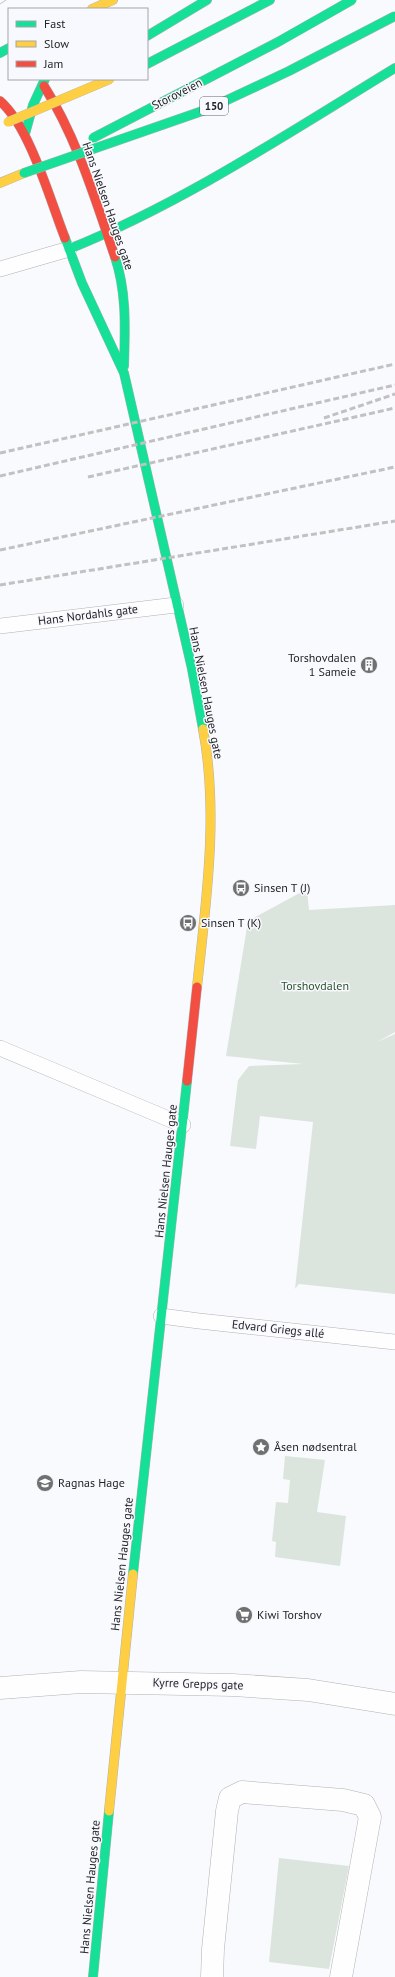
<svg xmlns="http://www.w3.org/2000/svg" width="395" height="1977" font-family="'PT Sans',sans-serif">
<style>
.green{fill:#dbe5dd}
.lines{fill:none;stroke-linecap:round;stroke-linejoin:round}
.lane-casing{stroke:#b2b2b5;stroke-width:16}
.street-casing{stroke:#b2b2b5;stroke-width:23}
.fast-casing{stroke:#b2b2b5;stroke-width:10}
.slow-casing{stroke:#b2b2b5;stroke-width:10}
.jam-casing{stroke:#b2b2b5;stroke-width:10}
.lane{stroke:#fefeff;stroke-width:15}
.street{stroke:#fefeff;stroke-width:22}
.fast{stroke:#16e098;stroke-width:9}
.slow{stroke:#ffcf43;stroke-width:9}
.jam{stroke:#f24e42;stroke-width:9}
.tram{stroke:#c1c1c2;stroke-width:1}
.rail{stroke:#c1c1c2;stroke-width:3;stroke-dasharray:6 3;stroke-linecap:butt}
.fast-bridge-casing{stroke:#b2b2b5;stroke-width:10;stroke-linecap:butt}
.slow-bridge-casing{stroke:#b2b2b5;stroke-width:10;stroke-linecap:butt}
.fast-bridge{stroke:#16e098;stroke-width:9}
.slow-bridge{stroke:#ffcf43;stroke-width:9}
.labels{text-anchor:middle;stroke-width:3;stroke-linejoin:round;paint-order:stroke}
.shield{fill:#f8f9fe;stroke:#646568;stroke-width:1}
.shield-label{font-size:11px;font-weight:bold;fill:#252527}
.street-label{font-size:12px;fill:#252527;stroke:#f8f9fe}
.poi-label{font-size:12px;fill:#252527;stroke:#f8f9fe;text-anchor:start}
.park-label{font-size:12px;fill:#2c522d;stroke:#f8f9fe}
</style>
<rect width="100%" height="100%" fill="#f9fafd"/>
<path class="green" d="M 307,889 L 309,910 L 395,905 L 395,1032 L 377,1042 L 395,1034 L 395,1294 L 299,1284 L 295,1289 L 313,1122 L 260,1116 L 256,1149 L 230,1146 L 238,1080 L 249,1066 L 303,1064 L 226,1056 L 248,921 Z
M 285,1456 L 325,1460 L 317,1512 L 346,1516 L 340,1566 L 275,1557 L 276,1542 L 272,1541 L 276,1502 L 288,1503 L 290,1480 L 283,1479 Z
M 279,1858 L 349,1866 L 329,1969 L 269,1962 Z"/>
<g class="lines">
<g class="lane-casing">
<path id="lane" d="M 0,269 L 69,249
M 0,626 L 176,605
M 0,1048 L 183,1125
M 161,1316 L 199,1321 L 395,1342"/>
</g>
<g class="street-casing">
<path id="street" d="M 0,1688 L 81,1682 L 233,1685 L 308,1690 L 395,1704
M 212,1977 L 213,1949 L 227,1811 L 230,1798 L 242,1792 L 343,1800 L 364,1805 L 370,1817 L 341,1977"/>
</g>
<g class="fast-casing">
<path id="fast" d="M 147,36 L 207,0
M 0,53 L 9,48
M 147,64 L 270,0
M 25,134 L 33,105 L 45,79
M 65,238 L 82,283 L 124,373 L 192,669 L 203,729
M 69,249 C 183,203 290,132 395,68
M 115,257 C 127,293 125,329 124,366
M 133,1574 L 187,1081
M 93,1977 L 109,1811"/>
</g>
<g class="slow-casing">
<path id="slow" d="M 92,9 L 113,0
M 0,183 L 24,173
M 197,987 C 206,902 219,814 203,729
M 109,1811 L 133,1574"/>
</g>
<g class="jam-casing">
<path id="jam" d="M 44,86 C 77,138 95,199 115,257
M 0,101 C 30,127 50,200 65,238
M 187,1081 L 197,987"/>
</g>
<use href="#lane" class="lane"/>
<use href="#street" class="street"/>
<use href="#fast" class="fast"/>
<use href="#slow" class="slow"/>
<use href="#jam" class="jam"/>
<path class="tram" d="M 0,4 L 6,0"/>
<path class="rail" d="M 324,418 L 395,394
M 0,453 L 395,364
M 0,476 L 395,385
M 88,477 L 395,408
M 0,550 L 395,467
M 0,585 L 395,521"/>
<g class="fast-bridge-casing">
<path id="fast-bridge" d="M 93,138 L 278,42 L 352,0
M 24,173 L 208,109 L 289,71 L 395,16"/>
</g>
<g class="slow-bridge-casing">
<path id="slow-bridge" d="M 8,122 L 110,79"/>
</g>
<use href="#fast-bridge" class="fast-bridge"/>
<use href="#slow-bridge" class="slow-bridge"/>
</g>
<defs>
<g id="building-disc" transform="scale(0.9)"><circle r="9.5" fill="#6f7072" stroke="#f8f9fe"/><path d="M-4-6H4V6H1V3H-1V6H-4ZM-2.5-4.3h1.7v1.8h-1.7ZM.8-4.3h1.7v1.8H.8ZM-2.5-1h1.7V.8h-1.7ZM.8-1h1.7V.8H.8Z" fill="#fff"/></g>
<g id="bus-disc" transform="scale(0.9)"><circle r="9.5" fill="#6f7072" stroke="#f8f9fe"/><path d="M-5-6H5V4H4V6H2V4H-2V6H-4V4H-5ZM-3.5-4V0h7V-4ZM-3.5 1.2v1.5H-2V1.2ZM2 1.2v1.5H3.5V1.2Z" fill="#fff"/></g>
<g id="sight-disc" transform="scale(0.9)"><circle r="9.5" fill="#6f7072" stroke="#f8f9fe"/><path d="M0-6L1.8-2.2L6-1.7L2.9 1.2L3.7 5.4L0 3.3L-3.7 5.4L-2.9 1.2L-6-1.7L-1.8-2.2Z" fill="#fff"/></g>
<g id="school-disc" transform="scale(0.9)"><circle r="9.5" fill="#6f7072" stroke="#f8f9fe"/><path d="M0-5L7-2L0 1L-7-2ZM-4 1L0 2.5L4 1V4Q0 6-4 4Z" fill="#fff"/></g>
<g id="supermarket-disc" transform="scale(0.9)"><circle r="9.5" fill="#6f7072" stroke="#f8f9fe"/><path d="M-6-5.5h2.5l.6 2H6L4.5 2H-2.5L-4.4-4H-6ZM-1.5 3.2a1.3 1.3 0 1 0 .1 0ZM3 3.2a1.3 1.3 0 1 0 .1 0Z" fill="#fff"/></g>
</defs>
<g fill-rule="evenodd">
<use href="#building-disc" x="369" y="665"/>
<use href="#bus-disc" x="241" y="888"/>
<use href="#bus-disc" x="188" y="923"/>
<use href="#sight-disc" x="261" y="1447"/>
<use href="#school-disc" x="45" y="1483"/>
<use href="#supermarket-disc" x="244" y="1615"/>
</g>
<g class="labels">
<rect class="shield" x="200" y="97" width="28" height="18" rx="3"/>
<g class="shield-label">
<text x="214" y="110">150</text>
</g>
<g class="street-label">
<text transform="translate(177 94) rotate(-27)" y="4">Storoveien</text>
<text transform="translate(108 206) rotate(71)" y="4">Hans Nielsen Hauges gate</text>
<text transform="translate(88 615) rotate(-7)" y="4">Hans Nordahls gate</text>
<text transform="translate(206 693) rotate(79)" y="4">Hans Nielsen Hauges gate</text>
<text transform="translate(166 1171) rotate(-84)" y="4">Hans Nielsen Hauges gate</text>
<text transform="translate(278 1329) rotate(6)" y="4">Edvard Griegs allé</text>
<text transform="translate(122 1564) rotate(-84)" y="4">Hans Nielsen Hauges gate</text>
<text transform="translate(198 1684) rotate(2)" y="4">Kyrre Grepps gate</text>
<text transform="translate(90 1887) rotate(-85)" y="4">Hans Nielsen Hauges gate</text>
</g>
<g class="poi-label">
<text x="356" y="662" text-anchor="end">Torshovdalen<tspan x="356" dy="14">1 Sameie</tspan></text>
<text x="254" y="892">Sinsen T (J)</text>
<text x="201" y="927">Sinsen T (K)</text>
<text x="274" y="1451">Åsen nødsentral</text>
<text x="58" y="1487">Ragnas Hage</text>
<text x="257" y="1619">Kiwi Torshov</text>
</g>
<g class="park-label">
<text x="315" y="990">Torshovdalen</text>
</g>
</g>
<rect x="8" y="8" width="140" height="72" fill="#f8f9fe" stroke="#a4a4a8"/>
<rect x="16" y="21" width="20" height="6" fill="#16e098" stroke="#a4a4a8"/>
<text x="44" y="28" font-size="12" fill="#252527">Fast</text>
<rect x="16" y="41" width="20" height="6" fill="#ffcf43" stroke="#a4a4a8"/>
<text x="44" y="48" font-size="12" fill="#252527">Slow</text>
<rect x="16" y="61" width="20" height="6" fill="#f24e42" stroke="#a4a4a8"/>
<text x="44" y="68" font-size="12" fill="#252527">Jam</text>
</svg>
